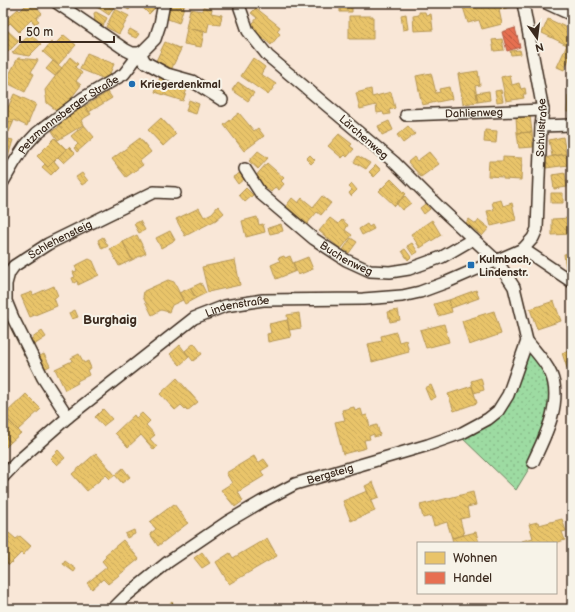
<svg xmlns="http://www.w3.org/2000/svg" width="575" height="612" font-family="'Balsamiq Sans',sans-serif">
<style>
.grass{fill:url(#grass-dots);stroke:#6c8260}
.homes{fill:url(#homes-back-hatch);stroke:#b59653}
.shops{fill:url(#shops-back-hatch);stroke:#b35a42}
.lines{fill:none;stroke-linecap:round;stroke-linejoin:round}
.minor-casing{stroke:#3b2a1e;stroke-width:14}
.minor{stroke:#f7f3e8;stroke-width:11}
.poi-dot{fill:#1f6fb2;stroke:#f7f3e8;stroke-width:1.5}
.labels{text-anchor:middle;stroke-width:4;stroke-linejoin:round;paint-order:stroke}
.poi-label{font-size:11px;font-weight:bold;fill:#3b2a1e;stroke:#f7f3e8;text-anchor:start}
.street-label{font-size:11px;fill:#3b2a1e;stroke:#f7f3e8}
.quarter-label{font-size:13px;font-weight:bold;fill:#3b2a1e;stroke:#f7f3e8}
</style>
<defs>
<pattern id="grass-dots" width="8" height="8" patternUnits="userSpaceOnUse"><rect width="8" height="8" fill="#9ddba2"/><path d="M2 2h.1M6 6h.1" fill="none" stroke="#88bc8b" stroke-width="1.8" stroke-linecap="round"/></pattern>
<pattern id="homes-back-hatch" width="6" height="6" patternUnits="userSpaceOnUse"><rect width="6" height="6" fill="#e9c46a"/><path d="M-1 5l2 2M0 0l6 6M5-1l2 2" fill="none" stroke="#c9a95b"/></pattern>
<pattern id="shops-back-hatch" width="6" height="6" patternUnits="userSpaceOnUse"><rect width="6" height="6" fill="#e76f51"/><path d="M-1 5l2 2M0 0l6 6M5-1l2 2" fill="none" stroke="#bc5b43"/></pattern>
</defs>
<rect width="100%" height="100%" fill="#f9e7d7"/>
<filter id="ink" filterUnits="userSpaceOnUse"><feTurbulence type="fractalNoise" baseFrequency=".025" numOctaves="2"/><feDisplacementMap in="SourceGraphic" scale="8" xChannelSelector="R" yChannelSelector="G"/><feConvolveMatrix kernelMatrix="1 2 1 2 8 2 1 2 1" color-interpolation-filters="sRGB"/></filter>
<g filter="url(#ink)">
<path class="grass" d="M 527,341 L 551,374 L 553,414 L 533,462 L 516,490 L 458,434 L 498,411 Z"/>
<path class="homes" d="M 28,3 L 33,3 L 42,13 L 36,18 L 39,21 L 35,24 L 31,20 L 19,32 L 10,23 L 7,26 L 3,22 L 18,9 L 20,11 Z
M 90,3 L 103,3 L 100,9 Z
M 103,3 L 116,3 L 109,15 L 100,9 Z
M 118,3 L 151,3 L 155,8 L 149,14 L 140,5 L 134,3 L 129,10 L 118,4 Z
M 170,3 L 185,3 L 179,23 L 165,18 Z
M 340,3 L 352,3 L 352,12 L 340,12 Z
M 479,3 L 513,3 L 514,6 L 499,10 L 502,24 L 482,29 L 479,20 L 468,23 L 463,7 Z
M 203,7 L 212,9 L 211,13 L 222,15 L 220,25 L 209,23 L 207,32 L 186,28 L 190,9 L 202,11 Z
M 256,8 L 280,27 L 277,31 L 280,34 L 271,45 L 250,27 L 257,18 L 251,13 Z
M 115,9 L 129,16 L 119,34 L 106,27 Z
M 96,12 L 107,18 L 103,26 L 95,22 L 94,13 Z
M 419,12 L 425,12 L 426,15 L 431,14 L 433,30 L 414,31 L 413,16 L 419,15 Z
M 406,14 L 408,29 L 403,30 L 401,15 Z
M 349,16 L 373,16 L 373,39 L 349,39 Z
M 548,19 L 572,30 L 567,45 L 542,33 Z
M 187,28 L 204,32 L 201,47 L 184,44 Z
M 6,29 L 19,41 L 8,52 L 3,47 L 3,32 Z
M 130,29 L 139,34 L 136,38 L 127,34 Z
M 30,34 L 41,44 L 29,56 L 12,53 Z
M 64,35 L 76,45 L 58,65 L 43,52 L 51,42 L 54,45 Z
M 502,39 L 504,50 L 494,51 L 492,40 Z
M 165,42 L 181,49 L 171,70 L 155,63 Z
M 567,45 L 572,47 L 572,52 L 564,70 L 557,67 Z
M 520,50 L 521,54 L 511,55 L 510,51 Z
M 87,53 L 114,64 L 107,80 L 80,69 Z
M 70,57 L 78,64 L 75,67 L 82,73 L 76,81 L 81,85 L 60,113 L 47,103 L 45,90 Z
M 18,58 L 38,60 L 31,72 L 34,74 L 25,92 L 5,82 Z
M 253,58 L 265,67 L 261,74 L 276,84 L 268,95 L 241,76 Z
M 53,61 L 62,68 L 55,76 L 46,69 Z
M 478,71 L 480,85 L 475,86 L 478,102 L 463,104 L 458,74 Z
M 431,73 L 436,93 L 440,92 L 439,89 L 449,87 L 452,99 L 422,105 L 416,76 Z
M 510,75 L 512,85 L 519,83 L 521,89 L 525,88 L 526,94 L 523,94 L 524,98 L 506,101 L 501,77 Z
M 160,77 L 188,86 L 183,101 L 155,92 Z
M 238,82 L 254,93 L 248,101 L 232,90 Z
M 371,89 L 372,97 L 391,92 L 395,108 L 389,110 L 390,114 L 384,115 L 383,112 L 377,113 L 376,105 L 360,109 L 356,93 Z
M 501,90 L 503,101 L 497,102 L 495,91 Z
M 489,91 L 490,100 L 478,102 L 476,93 Z
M 108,92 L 112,98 L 89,112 L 85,106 Z
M 14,94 L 36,104 L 27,126 L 14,120 L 13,123 L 3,119 Z
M 568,96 L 572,97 L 572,112 L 567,112 Z
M 189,100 L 199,104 L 196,114 L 186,111 Z
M 85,106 L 91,114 L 81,120 L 83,125 L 58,140 L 52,131 L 59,127 L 57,123 Z
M 239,113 L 254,131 L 258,128 L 264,136 L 244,151 L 224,125 Z
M 530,116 L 532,132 L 517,133 L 516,117 Z
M 161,118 L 176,134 L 163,146 L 148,130 Z
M 3,119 L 13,123 L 9,132 L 3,130 Z
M 389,121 L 393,130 L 382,135 L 378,126 Z
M 84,125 L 94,137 L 77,152 L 74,148 L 78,144 L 71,136 Z
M 408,126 L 415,134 L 403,143 L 397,135 Z
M 485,130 L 497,131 L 496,143 L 484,142 Z
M 532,132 L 533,147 L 519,148 L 517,133 Z
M 339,134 L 352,144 L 350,146 L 354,149 L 347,157 L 345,155 L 342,158 L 328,146 Z
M 563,137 L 566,154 L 552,156 L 549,140 Z
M 3,138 L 13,140 L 5,167 L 3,167 Z
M 55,138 L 66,149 L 48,167 L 37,156 Z
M 140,138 L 151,152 L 140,161 L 143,165 L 126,177 L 112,159 Z
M 69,147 L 75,153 L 64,163 L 58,157 Z
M 258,151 L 268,158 L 258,169 L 249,161 Z
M 429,152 L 439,164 L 421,177 L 408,162 L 414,157 L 417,161 Z
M 566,154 L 568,165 L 546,168 L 544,158 Z
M 310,155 L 315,160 L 311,164 L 306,159 Z
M 358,156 L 370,163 L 366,169 L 354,162 Z
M 503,157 L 522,158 L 521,180 L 503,179 L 503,177 L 488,176 L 489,161 L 503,161 Z
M 54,161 L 59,167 L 51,175 L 42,167 L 45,164 L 48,167 Z
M 267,163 L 284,178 L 281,181 L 284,184 L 279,190 L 275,187 L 271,192 L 254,178 Z
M 376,165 L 381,170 L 374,177 L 369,172 Z
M 82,173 L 88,181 L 82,185 L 76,177 Z
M 240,173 L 244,179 L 238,184 L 233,177 Z
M 565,173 L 567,187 L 554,189 L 552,175 Z
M 391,179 L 406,194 L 395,206 L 379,191 Z
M 352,184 L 357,190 L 351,196 L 349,193 L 352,190 L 349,187 Z
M 246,188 L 253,195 L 245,202 L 239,195 Z
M 551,193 L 563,193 L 563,203 L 551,203 Z
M 322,196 L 331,203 L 321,215 L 317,212 L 307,224 L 286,206 L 292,198 L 298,203 L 302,198 L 313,207 Z
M 405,196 L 411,203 L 402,210 L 396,203 Z
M 501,200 L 503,206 L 512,203 L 516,220 L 491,226 L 487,211 L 494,210 L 492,202 Z
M 425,204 L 430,209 L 424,214 L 420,208 Z
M 218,206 L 224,213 L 216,220 L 185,236 L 176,219 L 199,208 L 204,217 L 212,213 Z
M 257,217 L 259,225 L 263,224 L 265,232 L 246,237 L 242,221 Z
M 330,218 L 338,224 L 342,220 L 348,225 L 345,230 L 352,235 L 341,249 L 319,231 Z
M 571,218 L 571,234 L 552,235 L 552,219 Z
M 469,219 L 476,224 L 479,220 L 489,228 L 482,236 L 466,223 Z
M 432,220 L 441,235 L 420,248 L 411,234 Z
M 140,221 L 145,230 L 139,233 L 134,224 Z
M 281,224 L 283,231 L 270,234 L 268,228 Z
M 367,224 L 369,227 L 372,225 L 374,229 L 362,235 L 359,229 Z
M 170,231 L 175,240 L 161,248 L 156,238 Z
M 137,235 L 146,253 L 132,260 L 123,242 Z
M 103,237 L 108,246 L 102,249 L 98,240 Z
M 351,238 L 357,242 L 349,253 L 343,250 Z
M 123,242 L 132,260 L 119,266 L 110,249 Z
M 412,243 L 418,252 L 413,255 L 407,246 Z
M 405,249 L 411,257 L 408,260 L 402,251 Z
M 572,253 L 572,269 L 566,270 L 564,254 Z
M 284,256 L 285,258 L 290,256 L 296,271 L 276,279 L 271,265 L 280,261 L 278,258 Z
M 308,257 L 313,269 L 298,275 L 293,263 Z
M 89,259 L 93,261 L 99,275 L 78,285 L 77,281 L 74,283 L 72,278 L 75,277 L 73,272 L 77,271 L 75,266 Z
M 235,260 L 240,285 L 208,292 L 202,267 Z
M 168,280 L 174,282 L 183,300 L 172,305 L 169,312 L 161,310 L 152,315 L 143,297 L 144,291 Z
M 201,283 L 206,293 L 196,298 L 190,288 Z
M 54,286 L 58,296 L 54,298 L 57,306 L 30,317 L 21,296 L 32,292 L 33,295 Z
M 190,288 L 196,298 L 185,304 L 179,293 Z
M 476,290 L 479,298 L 451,308 L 449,300 Z
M 449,300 L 452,312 L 438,316 L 434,304 Z
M 554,301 L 561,321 L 537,329 L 530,309 Z
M 75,310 L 78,317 L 72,319 L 69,313 Z
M 398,310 L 400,320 L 390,322 L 388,312 Z
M 494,311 L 501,334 L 469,345 L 462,321 Z
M 299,313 L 301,328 L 289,330 L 287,315 Z
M 287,320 L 291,337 L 268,342 L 267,334 L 271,333 L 269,324 Z
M 444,324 L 449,342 L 426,348 L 420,330 Z
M 42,331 L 46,337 L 34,345 L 31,339 Z
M 396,332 L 399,342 L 406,340 L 409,352 L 372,362 L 368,344 L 382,341 L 381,336 Z
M 194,343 L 202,354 L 193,361 L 185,351 Z
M 180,345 L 189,357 L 180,365 L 170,354 Z
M 572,350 L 572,367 L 567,368 L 562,353 Z
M 44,354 L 50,366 L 44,369 L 38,357 Z
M 79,354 L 84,363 L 88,361 L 91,368 L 87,370 L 89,375 L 77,381 L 78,383 L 65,390 L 55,369 L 72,361 L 71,358 Z
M 177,378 L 198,402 L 187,411 L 181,405 L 175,410 L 160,394 Z
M 481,378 L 484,390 L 474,393 L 471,381 Z
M 431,385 L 436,397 L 430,400 L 425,388 Z
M 472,386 L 477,403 L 454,411 L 448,394 Z
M 26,394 L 41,409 L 18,430 L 4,415 Z
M 354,407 L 355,411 L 361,409 L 363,416 L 367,415 L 370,427 L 377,425 L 380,435 L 374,437 L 374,434 L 369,436 L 370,439 L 364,440 L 366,448 L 343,454 L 335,422 L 345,420 L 342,410 Z
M 103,409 L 112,419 L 103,426 L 95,417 Z
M 142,413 L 150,421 L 146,425 L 155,435 L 150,439 L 157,447 L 154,450 L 141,435 L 128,447 L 115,433 L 134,415 L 136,418 Z
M 9,421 L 21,433 L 11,442 L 3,434 L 3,426 Z
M 3,434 L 11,442 L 3,450 Z
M 58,450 L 65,458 L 57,465 L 50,458 Z
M 96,453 L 115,475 L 110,479 L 106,475 L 87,491 L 72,474 Z
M 254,456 L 258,463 L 264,459 L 269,466 L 261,471 L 264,476 L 238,492 L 243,501 L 235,507 L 221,490 L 232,483 L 226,473 Z
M 123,468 L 130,477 L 122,483 L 115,475 Z
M 373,482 L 379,497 L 371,500 L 365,486 Z
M 367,491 L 375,511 L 351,521 L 343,501 Z
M 473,492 L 476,505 L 467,507 L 469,517 L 460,519 L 464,535 L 452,538 L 447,522 L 434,526 L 431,516 L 423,518 L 420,505 Z
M 174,504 L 188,523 L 158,546 L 150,534 L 156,529 L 150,522 Z
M 562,519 L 566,531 L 562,532 L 565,540 L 555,543 L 522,543 L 522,541 L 533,538 L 529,524 L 538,522 L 539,525 Z
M 134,530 L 135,534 L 127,538 L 125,534 Z
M 476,532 L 479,543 L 453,543 L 452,538 Z
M 9,533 L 16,539 L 20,536 L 31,546 L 23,555 L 21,553 L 9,565 L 3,559 L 3,540 Z
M 267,538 L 277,556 L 229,584 L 216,562 L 230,553 L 233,558 Z
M 123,540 L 139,559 L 108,584 L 103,579 L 92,589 L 87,583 L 107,567 L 102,561 L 106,557 L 105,555 Z
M 202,552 L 210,563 L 202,568 L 194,558 Z
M 65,561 L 76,569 L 74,572 L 63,564 Z
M 172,602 L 178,609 L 163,609 Z"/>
<path class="shops" d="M 515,28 L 520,47 L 507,51 L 502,32 Z"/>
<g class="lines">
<g class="minor-casing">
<g id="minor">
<path d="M 57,3 L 126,50 L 132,53 L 140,53"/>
<path d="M 546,3 L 572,15"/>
<path d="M 140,53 L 145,62 L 167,74 L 192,81 L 222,100"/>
<path id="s1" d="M 406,115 L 543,110"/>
<path d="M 541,126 L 572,125"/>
<path id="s2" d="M 245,169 L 261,194 L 314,239 L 346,260 L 370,271 L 390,272 L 409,269 L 442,257 L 473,239"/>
<path id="s3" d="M 3,182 L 14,163 L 25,146 L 37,133 L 83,98 L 124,74 L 140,53 L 144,50 L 155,39 L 160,24 L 164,3"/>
<path d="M 523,249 L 572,282"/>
<path d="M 527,341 C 535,351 546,362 551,374 C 563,402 545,437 533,462"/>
<path id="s4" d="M 68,417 L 43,378 L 13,318 L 6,301 L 6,284 L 9,273 L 14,266 L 48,244 L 154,192 L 175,193"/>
<path id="s5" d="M 3,477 L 17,462 L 68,417 L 194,318 L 225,306 L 263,300 L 363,299 L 402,296 L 420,292 L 447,282 L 523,249 L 533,238 L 537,229 L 541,126 L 543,110 L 523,3"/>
<path id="s6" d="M 113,609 L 126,596 L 168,562 L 227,522 L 261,502 L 295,484 L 428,445 L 462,433 L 488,419 L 498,411 L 508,395 L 527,341 L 514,287 L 497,261 L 439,207 L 394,162 L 268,56 L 248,31 L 240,8"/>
</g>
</g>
<use href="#minor" class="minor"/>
</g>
</g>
<g class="poi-dot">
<circle cx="132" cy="84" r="4"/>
<rect x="467" y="261" width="8" height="8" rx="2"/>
</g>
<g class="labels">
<g class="poi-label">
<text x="140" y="88">Kriegerdenkmal</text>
<text x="479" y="263">Kulmbach,<tspan x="479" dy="13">Lindenstr.</tspan></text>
</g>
<g class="street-label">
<text dy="4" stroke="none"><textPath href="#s1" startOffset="68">Dahlienweg</textPath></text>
<text dy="4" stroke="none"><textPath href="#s3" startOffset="96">Petzmannsberger Straße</textPath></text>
<text dy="4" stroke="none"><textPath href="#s5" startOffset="716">Schulstraße</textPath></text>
<text transform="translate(364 137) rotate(41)" y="4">Lärchenweg</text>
<text dy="4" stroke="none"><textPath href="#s4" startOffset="222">Schlehensteig</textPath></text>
<text dy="4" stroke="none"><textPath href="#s2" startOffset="137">Buchenweg</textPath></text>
<text dy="4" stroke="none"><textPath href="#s5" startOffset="294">Lindenstraße</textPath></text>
<text dy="4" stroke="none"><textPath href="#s6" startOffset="258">Bergsteig</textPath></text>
</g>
<g class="quarter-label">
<text x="110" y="324">Burghaig</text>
</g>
</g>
<rect width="575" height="612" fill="none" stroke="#f7f3e8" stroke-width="16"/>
<rect x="8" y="8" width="559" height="596" fill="none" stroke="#3b2a1e" stroke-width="1.5" filter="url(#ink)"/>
<rect x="417" y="542" width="140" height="52" fill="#f7f3e8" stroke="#aca397"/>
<rect x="425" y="552" width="20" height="12" fill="#e9c46a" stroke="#aca397"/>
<text x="453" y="562" font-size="12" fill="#3b2a1e">Wohnen</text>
<rect x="425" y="572" width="20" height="12" fill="#e76f51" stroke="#aca397"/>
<text x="453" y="582" font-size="12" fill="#3b2a1e">Handel</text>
<g transform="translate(537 38) rotate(166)" stroke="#f7f3e8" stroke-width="3" paint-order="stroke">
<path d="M0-3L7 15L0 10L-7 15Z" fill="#3b2a1e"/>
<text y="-6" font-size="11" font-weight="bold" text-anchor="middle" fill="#3b2a1e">N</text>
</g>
<path d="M20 36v6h94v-6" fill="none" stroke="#3b2a1e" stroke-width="2"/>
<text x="26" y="36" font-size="12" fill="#3b2a1e" stroke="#f7f3e8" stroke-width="3" paint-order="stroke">50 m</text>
</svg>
